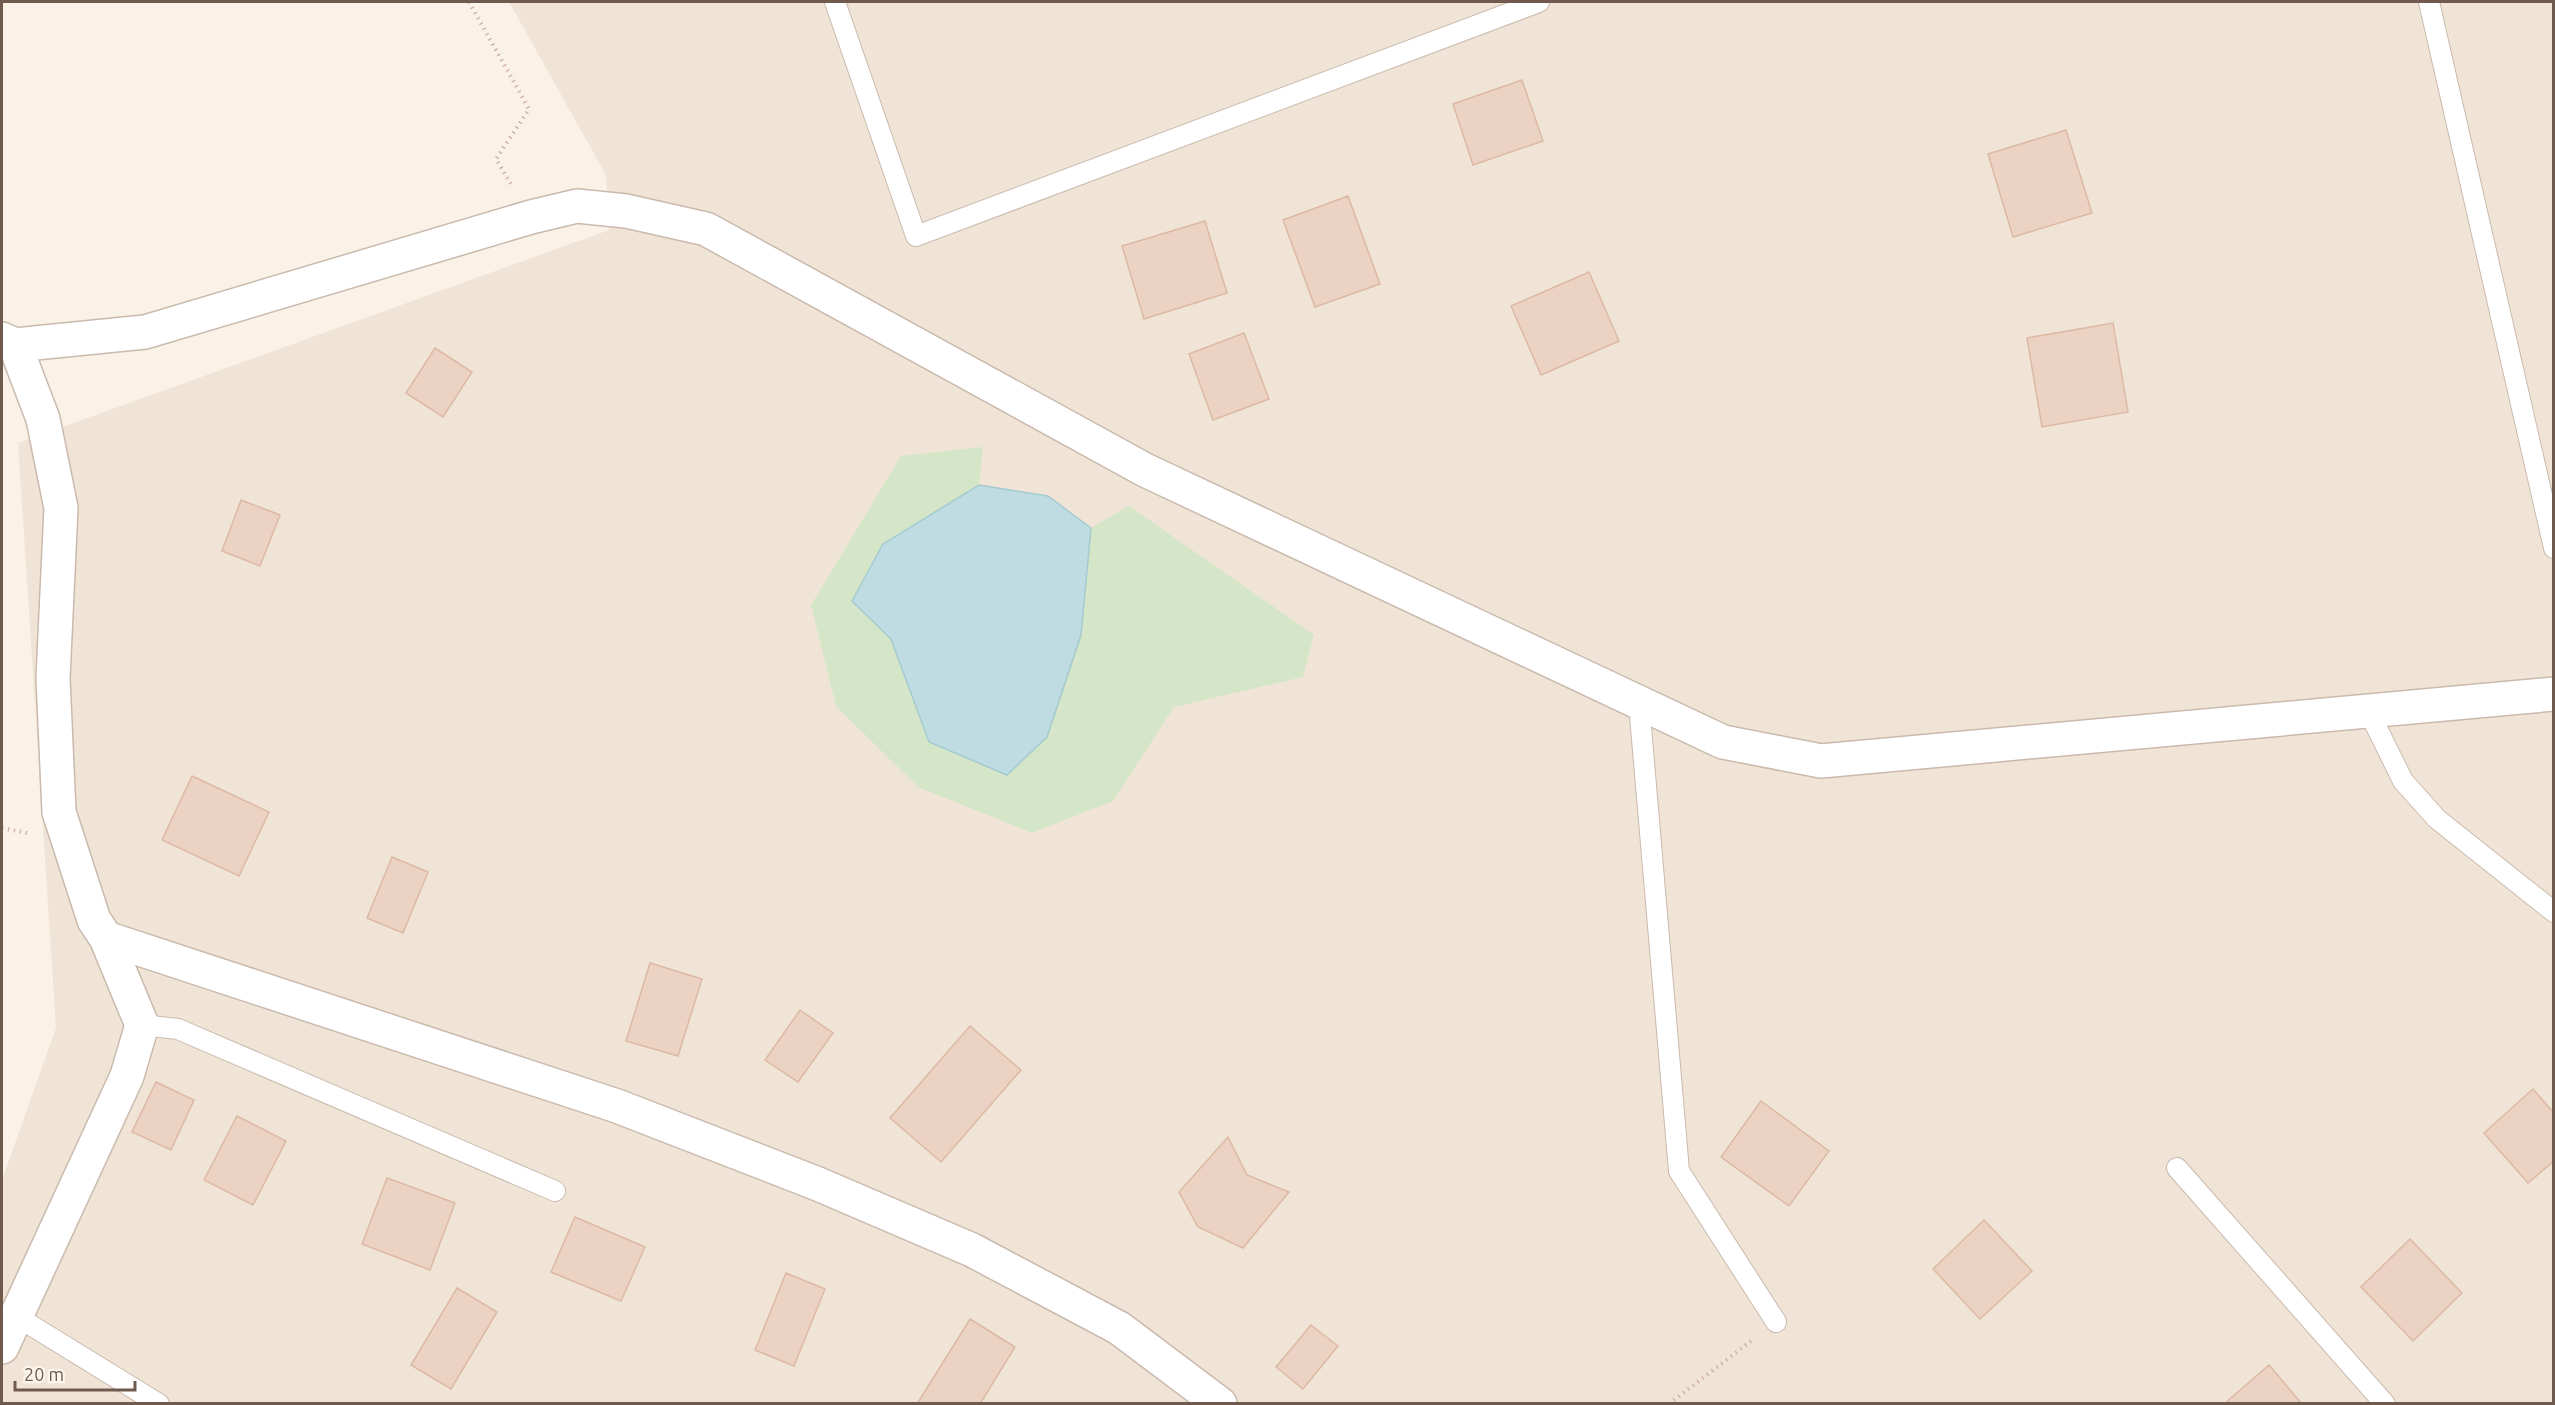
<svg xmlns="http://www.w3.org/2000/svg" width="2555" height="1405" font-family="Ubuntu,sans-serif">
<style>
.residential{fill:#f0e4d6}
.green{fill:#d4e6c7}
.water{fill:#bedce1;stroke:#a5cbd1;stroke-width:1.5}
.building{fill:#ecd2c2;stroke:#dcb9a4;stroke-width:1.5}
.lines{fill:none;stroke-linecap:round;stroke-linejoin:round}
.lane-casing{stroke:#cabaae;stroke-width:22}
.street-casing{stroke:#cabaae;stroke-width:36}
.path{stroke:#d1b5a5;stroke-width:4;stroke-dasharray:1.5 4.5;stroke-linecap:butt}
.lane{stroke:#fff;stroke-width:20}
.street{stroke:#fff;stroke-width:33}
</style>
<rect width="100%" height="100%" fill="#faf2e7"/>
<path class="residential" d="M 509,2 L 2553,2 L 2553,1403 L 2,1404 L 2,1180 L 56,1028 L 18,443 L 609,230 L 606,175 Z"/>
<path class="green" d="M 983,447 L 979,485 L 883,544 L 852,601 L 891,639 L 929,742 L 1081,635 L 1091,528 L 1129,506 L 1314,635 L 1303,677 L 1174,707 L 1113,801 L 1032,833 L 918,787 L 836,706 L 811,605 L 901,456 Z"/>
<path class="water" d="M 979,485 L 1048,496 L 1091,528 L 1081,635 L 1047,737 L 1007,775 L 929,742 L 891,639 L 852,601 L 883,544 Z"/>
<path class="building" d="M 1522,80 L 1543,141 L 1473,165 L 1453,104 Z
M 2066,130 L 2092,213 L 2013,237 L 1988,154 Z
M 1348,196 L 1380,284 L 1315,307 L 1283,220 Z
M 1205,221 L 1227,293 L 1144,319 L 1122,246 Z
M 1589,272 L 1619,341 L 1541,375 L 1511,306 Z
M 2113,323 L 2128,412 L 2042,427 L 2027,338 Z
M 1244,333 L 1269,399 L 1213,420 L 1189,354 Z
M 435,348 L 472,372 L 443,417 L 406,393 Z
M 241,500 L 280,515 L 260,566 L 222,551 Z
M 192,776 L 269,812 L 239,876 L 162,840 Z
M 392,857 L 428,872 L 403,933 L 367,918 Z
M 650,963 L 702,979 L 678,1056 L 626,1041 Z
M 800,1010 L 833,1033 L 798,1082 L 765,1060 Z
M 970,1026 L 1021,1070 L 941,1162 L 890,1118 Z
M 156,1082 L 194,1100 L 171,1150 L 132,1132 Z
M 2533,1089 L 2554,1113 L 2554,1161 L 2528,1183 L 2484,1133 Z
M 1761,1101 L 1829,1151 L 1789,1206 L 1721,1157 Z
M 237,1116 L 286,1141 L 253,1205 L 204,1180 Z
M 1228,1137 L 1247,1175 L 1289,1192 L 1243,1248 L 1198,1227 L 1179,1192 Z
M 387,1178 L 455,1203 L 430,1270 L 362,1244 Z
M 575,1217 L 645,1247 L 621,1301 L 551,1272 Z
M 1984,1220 L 2032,1271 L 1980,1319 L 1933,1269 Z
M 2410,1239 L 2462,1293 L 2413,1341 L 2361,1287 Z
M 786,1273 L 825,1289 L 794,1366 L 755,1350 Z
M 457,1288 L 497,1312 L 451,1389 L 411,1365 Z
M 970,1319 L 1015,1347 L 980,1404 L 917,1404 Z
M 1311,1325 L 1338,1346 L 1303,1389 L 1276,1367 Z
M 2269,1365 L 2302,1404 L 2224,1404 Z"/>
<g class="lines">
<g class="lane-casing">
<path id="lane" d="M 835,2 L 916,236 L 1539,2
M 2429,2 L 2554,548
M 1639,704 L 1679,1171 L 1776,1322
M 2368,710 L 2403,781 L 2437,819 L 2554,912
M 142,1025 L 178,1029 L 555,1191
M 2177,1168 L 2385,1404
M 16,1316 L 159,1404"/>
</g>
<g class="street-casing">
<path id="street" d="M 2,339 L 15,345 L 145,332 L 531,217 L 577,206 L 626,211 L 706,229 L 1145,470 L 1723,742 L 1821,761 L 2554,694
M 15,345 L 43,419 L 61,508 L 53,678 L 59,812 L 94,920 L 106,938 L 617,1106 L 818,1184 L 972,1250 L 1119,1328 L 1220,1404
M 2,1347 L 127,1076 L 142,1025 L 106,938"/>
</g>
<path class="path" d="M 469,2 L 529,109 L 496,159 L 511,184
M 2,828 L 27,833
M 1669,1404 L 1751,1341"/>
<use href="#lane" class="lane"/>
<use href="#street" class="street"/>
</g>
<rect width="2555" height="1405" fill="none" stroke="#705a4e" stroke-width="6"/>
<path d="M15 1381v9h120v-9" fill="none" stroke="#705a4e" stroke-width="3"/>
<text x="24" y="1381" font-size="18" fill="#705a4e" stroke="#fdf6ed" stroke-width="4.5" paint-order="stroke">20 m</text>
</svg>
